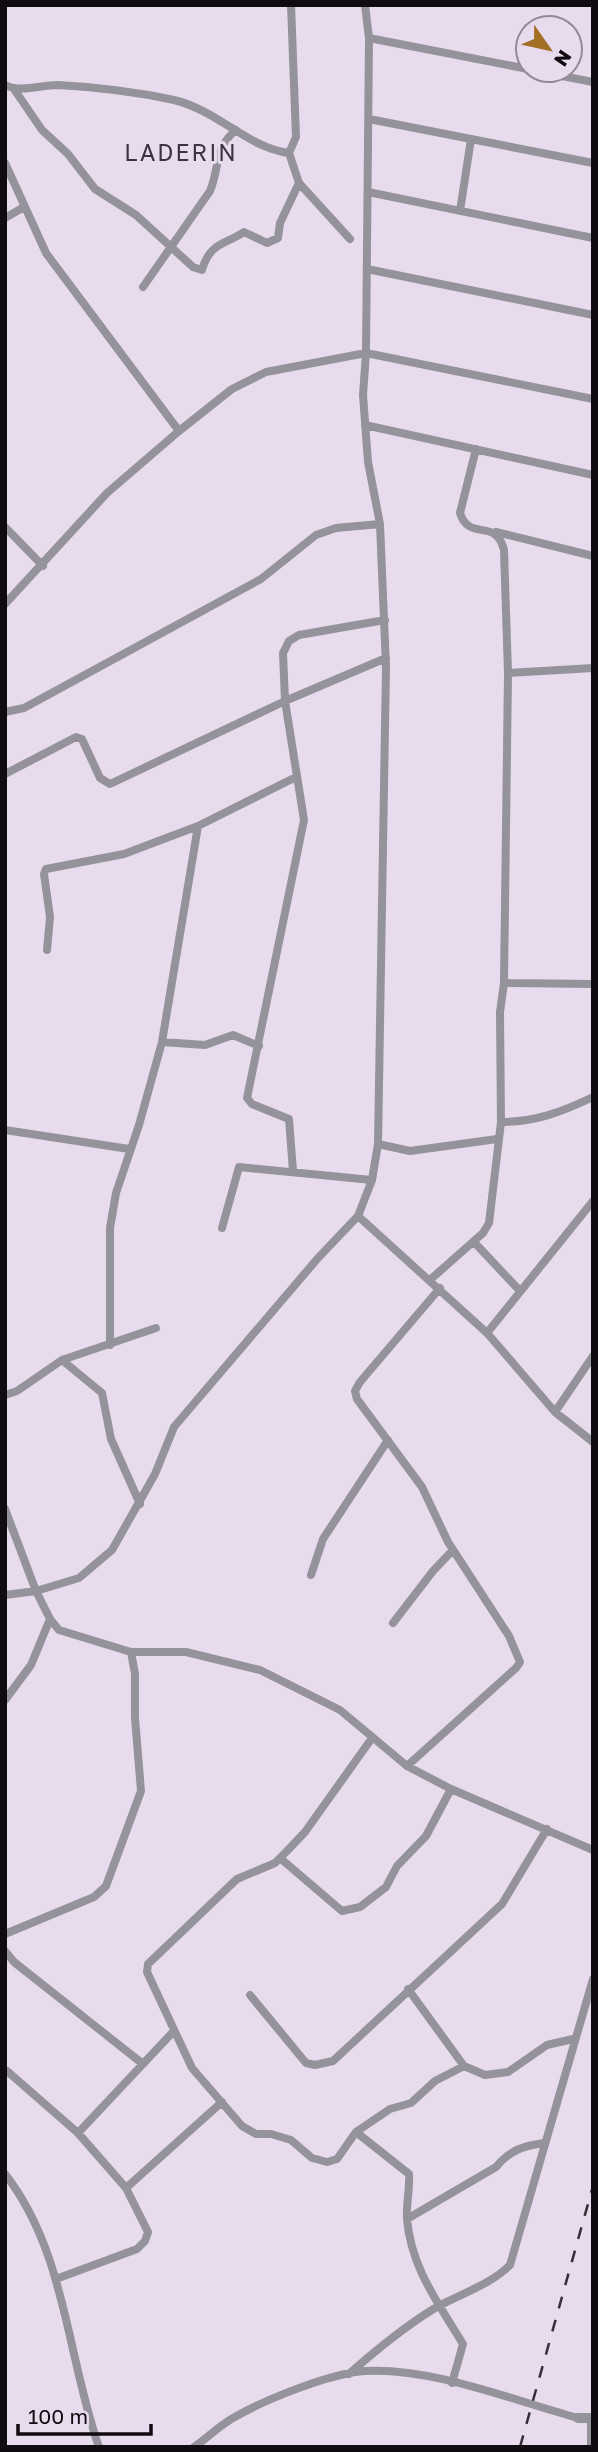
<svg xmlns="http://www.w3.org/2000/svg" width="598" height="2452" font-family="'Golos Text',sans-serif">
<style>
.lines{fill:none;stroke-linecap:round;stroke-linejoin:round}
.minor{stroke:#94929b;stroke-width:8}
.tertiary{stroke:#94929b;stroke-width:10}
.rail{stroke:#342e36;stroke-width:2.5;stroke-dasharray:12 12;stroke-linecap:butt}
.labels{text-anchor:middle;stroke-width:6;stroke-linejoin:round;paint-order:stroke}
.quarter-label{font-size:23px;letter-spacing:2px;fill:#3d3240;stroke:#e9dbee}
</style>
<rect width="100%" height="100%" fill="#e9dbee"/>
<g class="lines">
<path class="minor" d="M 291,5 L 296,137 L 289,153 L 299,183 L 350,239
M 369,38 L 528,69
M 531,70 L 593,82
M 5,85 C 22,93 40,85 58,85 C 96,87 137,92 174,100 C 219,111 246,147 289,153
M 14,89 L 42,130 L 68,154 L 95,189 L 136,215 L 193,267 L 202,270 C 210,242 225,245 244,232 L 267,243 L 278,238 L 280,223 L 299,183
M 369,119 L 593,163
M 5,163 L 46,253 L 179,431 L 107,493 L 5,604
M 368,192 L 593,238
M 460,211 L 471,139
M 5,218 L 24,207
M 367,269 L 593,315
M 143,287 L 210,191 C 220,167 214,148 236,130
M 365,425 L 593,475
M 179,431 L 232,389 L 266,372 L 366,353 L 593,399
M 5,527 L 43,566
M 496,532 L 593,556
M 508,673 L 593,668
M 5,712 L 24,708 L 261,579 L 316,535 L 336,528 L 380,524
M 5,774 L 76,737 L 82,739 L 100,778 L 110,784 L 285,701 L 386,658
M 47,950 L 50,917 L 44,874 L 46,869 L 124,854 L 198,826 L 296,777
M 504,983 L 593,984
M 162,1042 L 205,1045 L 233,1035 L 259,1046
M 501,1122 C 535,1122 562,1112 593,1097
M 5,1130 L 129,1149
M 378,1144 L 410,1151 L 497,1139
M 293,1171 L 289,1119 L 252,1104 L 247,1098 L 304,820 L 285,701 L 283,653 L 289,641 L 299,635 L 385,620
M 358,1216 L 487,1333 L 555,1412 L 593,1442
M 222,1228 L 239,1167 L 372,1180
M 474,1242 L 520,1291
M 431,1279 L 483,1233 L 489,1223 L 501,1122 L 500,1012 L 504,983 L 508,673 L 504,550 C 496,517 469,542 460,513 L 476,449
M 487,1333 L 593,1201
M 110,1345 L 110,1228 L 116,1193 L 139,1125 L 162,1042 L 198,826
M 62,1360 L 102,1393 L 111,1439 L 140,1504
M 5,1395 L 17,1391 L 62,1360 L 156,1328
M 555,1412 L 593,1356
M 5,1509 L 36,1591 L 50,1619 L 59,1630 L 131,1652 L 186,1652 L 260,1670 L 340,1710 L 407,1766 L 451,1789 L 593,1850
M 311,1575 L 323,1539 L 388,1440
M 5,1595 L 36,1591 L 79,1578 L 112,1550 L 155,1474 L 174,1427 L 318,1258 L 358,1216 L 372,1180 L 378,1144 L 386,667 L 380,524 L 368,462 L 363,395 L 366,353 L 369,38 L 365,5
M 393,1623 L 433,1571 L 453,1550
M 5,1700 L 31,1665 L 50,1619
M 372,1738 L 305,1832 L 286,1852 L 275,1863 L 237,1879 L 148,1964 L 147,1972 L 192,2068 L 242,2126 L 256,2134 L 271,2134 L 291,2140 L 312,2158 L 327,2162 L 337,2159 L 356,2132 L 390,2109 L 411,2103 L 435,2081 L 464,2066
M 407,1766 L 516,1668 L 520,1662 L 509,1636 L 448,1542 L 422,1487 L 357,1399 L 355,1391 L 360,1382 L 440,1288
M 280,1858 L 342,1911 L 360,1907 L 386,1887 L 397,1866 L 426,1836 L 451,1789
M 5,1934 L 94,1897 L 106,1886 L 141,1791 L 135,1718 L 135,1674 L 131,1652
M 5,1951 L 14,1962 L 143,2064
M 408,1989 L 464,2066 L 485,2075 L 508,2072 L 547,2045 L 573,2039
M 250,1995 L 306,2063 L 315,2065 L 333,2061 L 502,1904 L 547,1829
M 7,2071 L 78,2133 L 126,2188 L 148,2232 L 145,2241 L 137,2249 L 56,2279
M 356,2132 L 409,2174 C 410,2189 406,2204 407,2219 C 411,2268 439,2304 463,2344 L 452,2383
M 78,2133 L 173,2032
M 5,2174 C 66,2252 67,2357 99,2447
M 126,2188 L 222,2102
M 407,2219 L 496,2167 C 510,2150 523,2146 544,2143
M 349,2374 C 376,2350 404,2327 435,2308 C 460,2294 490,2285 510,2265 L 593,1979
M 591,2418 L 591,2447
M 194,2447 C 207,2438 219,2426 233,2418 C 264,2400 328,2374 364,2371 C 432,2367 512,2400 578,2418"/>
<path class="tertiary" d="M 578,2418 L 593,2418"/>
<path class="rail" d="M 520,2447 L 593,2186"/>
</g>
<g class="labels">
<g class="quarter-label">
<text x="181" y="161">LADERIN</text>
</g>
</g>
<rect width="598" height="2452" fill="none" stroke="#100b11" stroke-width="14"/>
<g transform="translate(549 49) rotate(124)"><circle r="33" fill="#e9dbee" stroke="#928896" stroke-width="2"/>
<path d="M0-5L12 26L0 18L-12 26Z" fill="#a17025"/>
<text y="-10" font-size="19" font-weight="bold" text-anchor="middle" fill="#100b11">N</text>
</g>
<path d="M18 2424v10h133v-10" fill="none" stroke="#100b11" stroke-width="3.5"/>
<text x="28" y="2424" font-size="21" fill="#100b11" stroke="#e9dbee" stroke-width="5" paint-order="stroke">100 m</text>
</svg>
